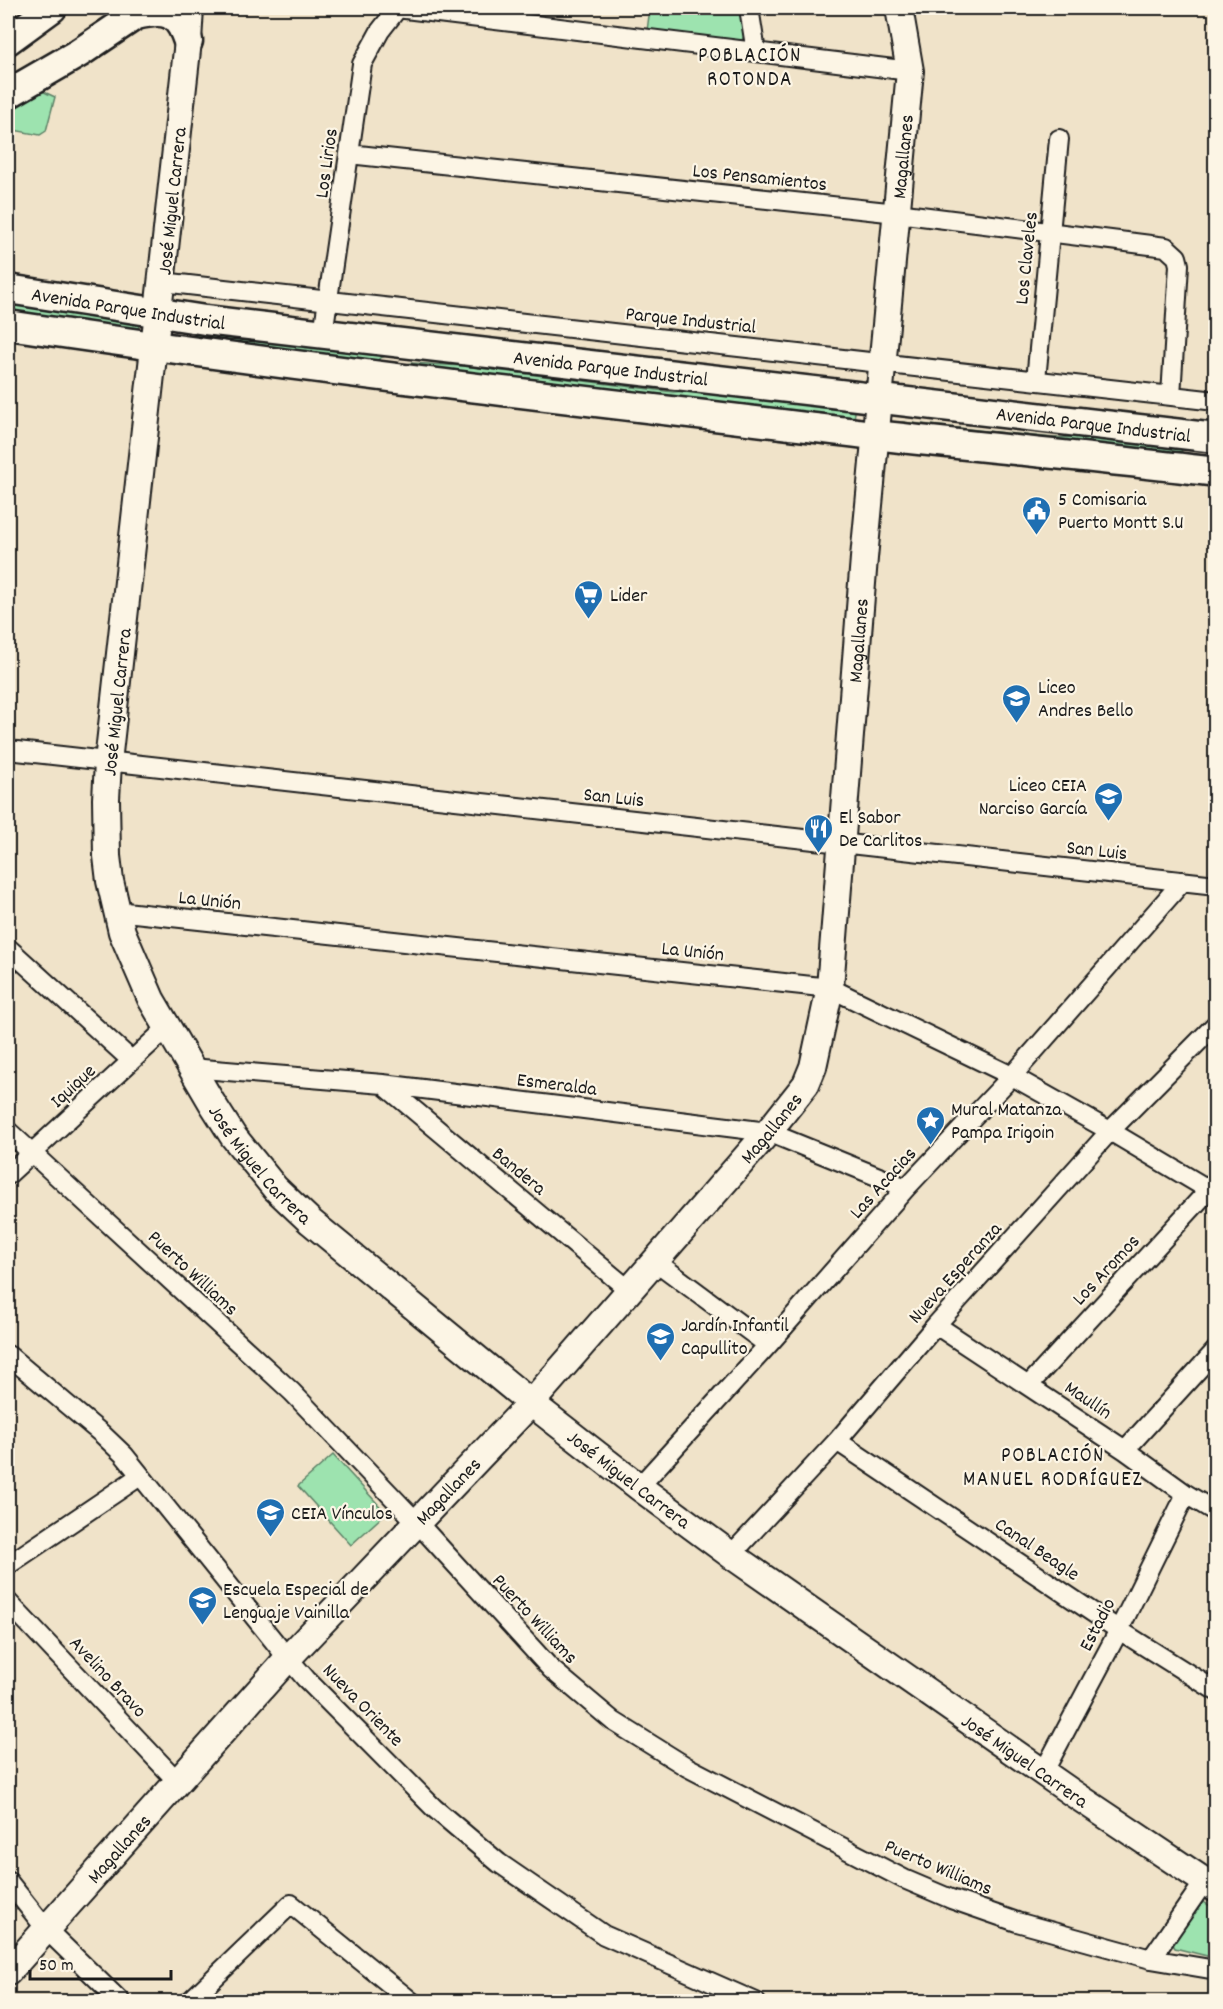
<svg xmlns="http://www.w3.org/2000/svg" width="1223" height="2009" font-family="Dekko,sans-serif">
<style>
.green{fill:#9de3af;stroke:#5c8066;stroke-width:1.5}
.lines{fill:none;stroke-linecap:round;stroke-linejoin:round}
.street-casing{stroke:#1c1c1c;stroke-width:22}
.secondary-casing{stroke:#1c1c1c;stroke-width:30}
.primary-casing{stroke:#1c1c1c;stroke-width:33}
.street{stroke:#fcf5e5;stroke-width:18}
.secondary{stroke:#fcf5e5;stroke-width:26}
.primary{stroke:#fcf5e5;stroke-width:28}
.labels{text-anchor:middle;stroke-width:4.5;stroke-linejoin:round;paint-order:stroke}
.street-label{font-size:20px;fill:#1c1c1c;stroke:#fcf5e5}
.poi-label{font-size:20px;fill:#1c1c1c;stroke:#fcf5e5;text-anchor:start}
.neighbourhood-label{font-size:21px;letter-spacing:1.5px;fill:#1c1c1c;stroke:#fcf5e5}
</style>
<rect width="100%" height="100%" fill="#f0e3c9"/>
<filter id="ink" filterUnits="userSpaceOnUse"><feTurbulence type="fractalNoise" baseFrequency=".0167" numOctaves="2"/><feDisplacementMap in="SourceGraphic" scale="12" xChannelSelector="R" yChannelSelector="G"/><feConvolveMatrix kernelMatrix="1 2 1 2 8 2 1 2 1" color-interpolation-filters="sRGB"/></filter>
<g filter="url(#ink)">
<path class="green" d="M 650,8 L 740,8 L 745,34 L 742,40 L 736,42 L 647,31 Z
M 42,91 L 55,97 L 46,131 L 40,135 L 8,129 L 8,109 Z
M 8,300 L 139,322 L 138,336 L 8,315 Z
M 199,330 L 389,355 L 380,358 L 370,367 L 193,339 L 194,335 Z
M 411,363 L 463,366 L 673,392 L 698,390 L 852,408 L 855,412 L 854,420 L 403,365 Z
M 902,422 L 1054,438 L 1105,436 L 1181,448 L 1183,458 L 899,426 Z
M 333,1455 L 386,1513 L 351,1545 L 298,1486 Z
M 1203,1902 L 1215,1908 L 1215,1958 L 1175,1948 L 1172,1943 Z"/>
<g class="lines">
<defs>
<path id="street" d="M 397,8 L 910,71
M 749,8 L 756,52
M 349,154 L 897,213 L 1166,247 L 1177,257 L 1179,265 L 1171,396
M 162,282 L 1216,401
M 323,334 L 362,64 L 380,31 L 398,8
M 1036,380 L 1059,139
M 8,750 L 1216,885
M 116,911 L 830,988 L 1012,1076 L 1110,1131 L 1216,1194
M 8,948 L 131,1060
M 191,1068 L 383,1084 L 768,1132 L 906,1188
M 383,1084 L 629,1290
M 8,1131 L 292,1392 L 426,1532 L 551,1669 L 613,1721 L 687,1767 L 904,1879 L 951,1899 L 1017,1922 L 1151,1959 L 1204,1882
M 8,1175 L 167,1028
M 655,1261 L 768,1345
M 936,1325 L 1125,1450 L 1186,1494 L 1216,1512
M 8,1355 L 102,1434 L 124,1455 L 281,1650 L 306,1679 L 434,1808 L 499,1863 L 604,1935 L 756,2002
M 1028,1386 L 1216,1182
M 837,1441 L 1119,1630 L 1216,1691
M 1125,1450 L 1216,1350
M 639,1487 L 768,1345 L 906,1188 L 1012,1076 L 1183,881
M 731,1555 L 837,1441 L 936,1325 L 1110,1131 L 1216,1024
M 8,1565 L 140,1476
M 8,1602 L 177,1781
M 1043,1773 L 1119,1630 L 1186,1494
M 8,1881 L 46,1929 L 121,2002
M 1151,1959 L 1216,1970
M 189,2002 L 291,1904 L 412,2002"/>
<g id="secondary">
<path id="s1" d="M 190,8 L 188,41 L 108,762 L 106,799 L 107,856 L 110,881 L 122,932 L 151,999 L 212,1103 L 233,1136 L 275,1188 L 311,1222 L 531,1403 L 639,1487 L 731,1555 L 1071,1792 L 1216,1889"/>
<path id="s2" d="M 8,1972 L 289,1657 L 531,1403 L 768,1132 L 806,1084 L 813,1067 L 830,988 L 864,558 L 910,71 L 899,8"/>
</g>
<g id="primary">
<path d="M 136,15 C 166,8 178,11 188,41"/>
<path d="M 8,40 L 52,8"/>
<path d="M 8,94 L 79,53 L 146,8"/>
<path id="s3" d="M 8,289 L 205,320 L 1216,438"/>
<path d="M 8,325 C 296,368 585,401 875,435 C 988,448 1102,458 1216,472"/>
</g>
</defs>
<use href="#street" class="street-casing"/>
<use href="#secondary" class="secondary-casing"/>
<use href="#primary" class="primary-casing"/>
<use href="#street" class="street"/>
<use href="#secondary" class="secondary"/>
<use href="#primary" class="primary"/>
</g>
</g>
<defs>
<symbol id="civic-pin" viewBox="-11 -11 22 30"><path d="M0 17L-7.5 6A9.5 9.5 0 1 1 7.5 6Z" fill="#1f6fb2" stroke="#fcf5e5"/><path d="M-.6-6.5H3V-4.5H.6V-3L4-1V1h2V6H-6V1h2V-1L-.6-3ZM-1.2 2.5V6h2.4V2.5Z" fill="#fff"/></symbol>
<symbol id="supermarket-pin" viewBox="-11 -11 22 30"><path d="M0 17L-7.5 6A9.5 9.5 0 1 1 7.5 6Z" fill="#1f6fb2" stroke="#fcf5e5"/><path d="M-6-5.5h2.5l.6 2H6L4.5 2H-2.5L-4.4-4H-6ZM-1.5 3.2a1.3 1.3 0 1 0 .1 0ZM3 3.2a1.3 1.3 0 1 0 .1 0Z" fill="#fff"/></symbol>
<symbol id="school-pin" viewBox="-11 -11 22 30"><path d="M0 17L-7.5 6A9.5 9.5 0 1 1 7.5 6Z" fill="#1f6fb2" stroke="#fcf5e5"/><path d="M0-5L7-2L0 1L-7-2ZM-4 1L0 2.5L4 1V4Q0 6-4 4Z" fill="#fff"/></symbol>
<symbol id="restaurant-pin" viewBox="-11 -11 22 30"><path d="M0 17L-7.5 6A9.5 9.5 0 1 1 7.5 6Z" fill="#1f6fb2" stroke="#fcf5e5"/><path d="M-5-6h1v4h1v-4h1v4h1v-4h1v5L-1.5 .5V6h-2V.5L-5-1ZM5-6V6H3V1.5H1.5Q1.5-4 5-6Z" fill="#fff"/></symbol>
<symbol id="sight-pin" viewBox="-11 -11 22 30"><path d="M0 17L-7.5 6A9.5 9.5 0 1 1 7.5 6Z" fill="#1f6fb2" stroke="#fcf5e5"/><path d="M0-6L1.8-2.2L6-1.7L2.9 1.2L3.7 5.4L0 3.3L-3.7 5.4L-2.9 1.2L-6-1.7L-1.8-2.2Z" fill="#fff"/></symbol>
</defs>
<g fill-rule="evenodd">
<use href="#civic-pin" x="1020" y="494" width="33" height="45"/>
<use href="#supermarket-pin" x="572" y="578" width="33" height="45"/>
<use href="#school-pin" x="1000" y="682" width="33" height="45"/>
<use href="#school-pin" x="1092" y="780" width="33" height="45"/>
<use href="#restaurant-pin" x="802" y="812" width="33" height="45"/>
<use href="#sight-pin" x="914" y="1104" width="33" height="45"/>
<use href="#school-pin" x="644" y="1320" width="33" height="45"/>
<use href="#school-pin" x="254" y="1496" width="33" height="45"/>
<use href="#school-pin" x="186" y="1584" width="33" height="45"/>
</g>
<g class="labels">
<g class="street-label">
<text dy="7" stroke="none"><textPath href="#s2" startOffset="2128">Magallanes</textPath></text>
<text transform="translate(325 163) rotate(-82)" y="7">Los Lirios</text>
<text transform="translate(760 176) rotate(6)" y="7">Los Pensamientos</text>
<text transform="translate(171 201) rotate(-84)" y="7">José Miguel Carrera</text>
<text transform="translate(1025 258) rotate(-84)" y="7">Los Claveles</text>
<text dy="7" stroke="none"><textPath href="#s3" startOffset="122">Avenida Parque Industrial</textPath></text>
<text transform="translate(691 319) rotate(6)" y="7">Parque Industrial</text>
<text dy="7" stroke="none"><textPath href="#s3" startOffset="608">Avenida Parque Industrial</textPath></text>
<text dy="7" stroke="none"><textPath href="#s3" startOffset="1094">Avenida Parque Industrial</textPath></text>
<text dy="7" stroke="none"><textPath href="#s2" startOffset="1642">Magallanes</textPath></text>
<text transform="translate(116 702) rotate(-84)" y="7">José Miguel Carrera</text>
<text transform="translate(614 796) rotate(6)" y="7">San Luis</text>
<text transform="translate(1097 849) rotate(6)" y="7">San Luis</text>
<text transform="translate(210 899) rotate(6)" y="7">La Unión</text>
<text transform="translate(693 950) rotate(6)" y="7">La Unión</text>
<text transform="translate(557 1083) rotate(7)" y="7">Esmeralda</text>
<text transform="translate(72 1085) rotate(-43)" y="7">Iquique</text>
<text dy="7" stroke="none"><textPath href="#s2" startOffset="1138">Magallanes</textPath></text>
<text dy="7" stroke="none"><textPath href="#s1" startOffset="1202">José Miguel Carrera</textPath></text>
<text transform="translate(520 1170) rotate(40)" y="7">Bandera</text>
<text transform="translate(882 1182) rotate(-48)" y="7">Las Acacias</text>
<text transform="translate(1105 1269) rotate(-47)" y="7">Los Aromos</text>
<text transform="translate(194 1272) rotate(43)" y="7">Puerto Williams</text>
<text transform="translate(954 1272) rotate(-48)" y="7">Nueva Esperanza</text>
<text transform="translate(1089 1399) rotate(34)" y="7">Maullín</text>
<text dy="7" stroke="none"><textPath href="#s1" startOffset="1688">José Miguel Carrera</textPath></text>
<text dy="7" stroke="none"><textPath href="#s2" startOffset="652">Magallanes</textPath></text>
<text transform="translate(1038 1548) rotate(34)" y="7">Canal Beagle</text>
<text transform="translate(536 1618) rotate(47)" y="7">Puerto Williams</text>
<text transform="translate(1096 1624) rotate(-63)" y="7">Estadio</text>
<text transform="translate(109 1676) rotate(47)" y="7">Avelino Bravo</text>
<text transform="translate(364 1704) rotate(46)" y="7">Nueva Oriente</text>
<text dy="7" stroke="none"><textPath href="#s1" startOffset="2174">José Miguel Carrera</textPath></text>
<text dy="7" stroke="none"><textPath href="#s2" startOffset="166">Magallanes</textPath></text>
<text transform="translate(939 1866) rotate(23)" y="7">Puerto Williams</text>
</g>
<g class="poi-label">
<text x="1058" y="505">5 Comisaria<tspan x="1058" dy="23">Puerto Montt S.U</tspan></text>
<text x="610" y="601">Lider</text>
<text x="1038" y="693">Liceo<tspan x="1038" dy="23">Andres Bello</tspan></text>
<text x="1087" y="791" text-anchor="end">Liceo CEIA<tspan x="1087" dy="23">Narciso García</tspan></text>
<text x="839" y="823">El Sabor<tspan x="839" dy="23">De Carlitos</tspan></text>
<text x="951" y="1115">Mural Matanza<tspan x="951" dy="23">Pampa Irigoin</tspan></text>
<text x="681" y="1331">Jardín Infantil<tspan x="681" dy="23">Capullito</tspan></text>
<text x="291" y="1519">CEIA Vínculos</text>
<text x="223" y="1595">Escuela Especial de<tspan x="223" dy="23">Lenguaje Vainilla</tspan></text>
</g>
<g class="neighbourhood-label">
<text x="750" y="61">POBLACIÓN<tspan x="750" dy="24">ROTONDA</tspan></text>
<text x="1053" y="1461">POBLACIÓN<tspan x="1053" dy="24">MANUEL RODRÍGUEZ</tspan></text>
</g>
</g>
<rect width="1223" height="2009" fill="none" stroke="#fcf5e5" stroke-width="30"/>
<rect x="15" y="15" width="1193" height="1979" fill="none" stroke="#1c1c1c" stroke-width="2" filter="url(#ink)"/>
<path d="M30 1970v9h141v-9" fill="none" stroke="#1c1c1c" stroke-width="3"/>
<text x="39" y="1970" font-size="18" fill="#1c1c1c" stroke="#fcf5e5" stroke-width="4.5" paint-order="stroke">50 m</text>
</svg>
